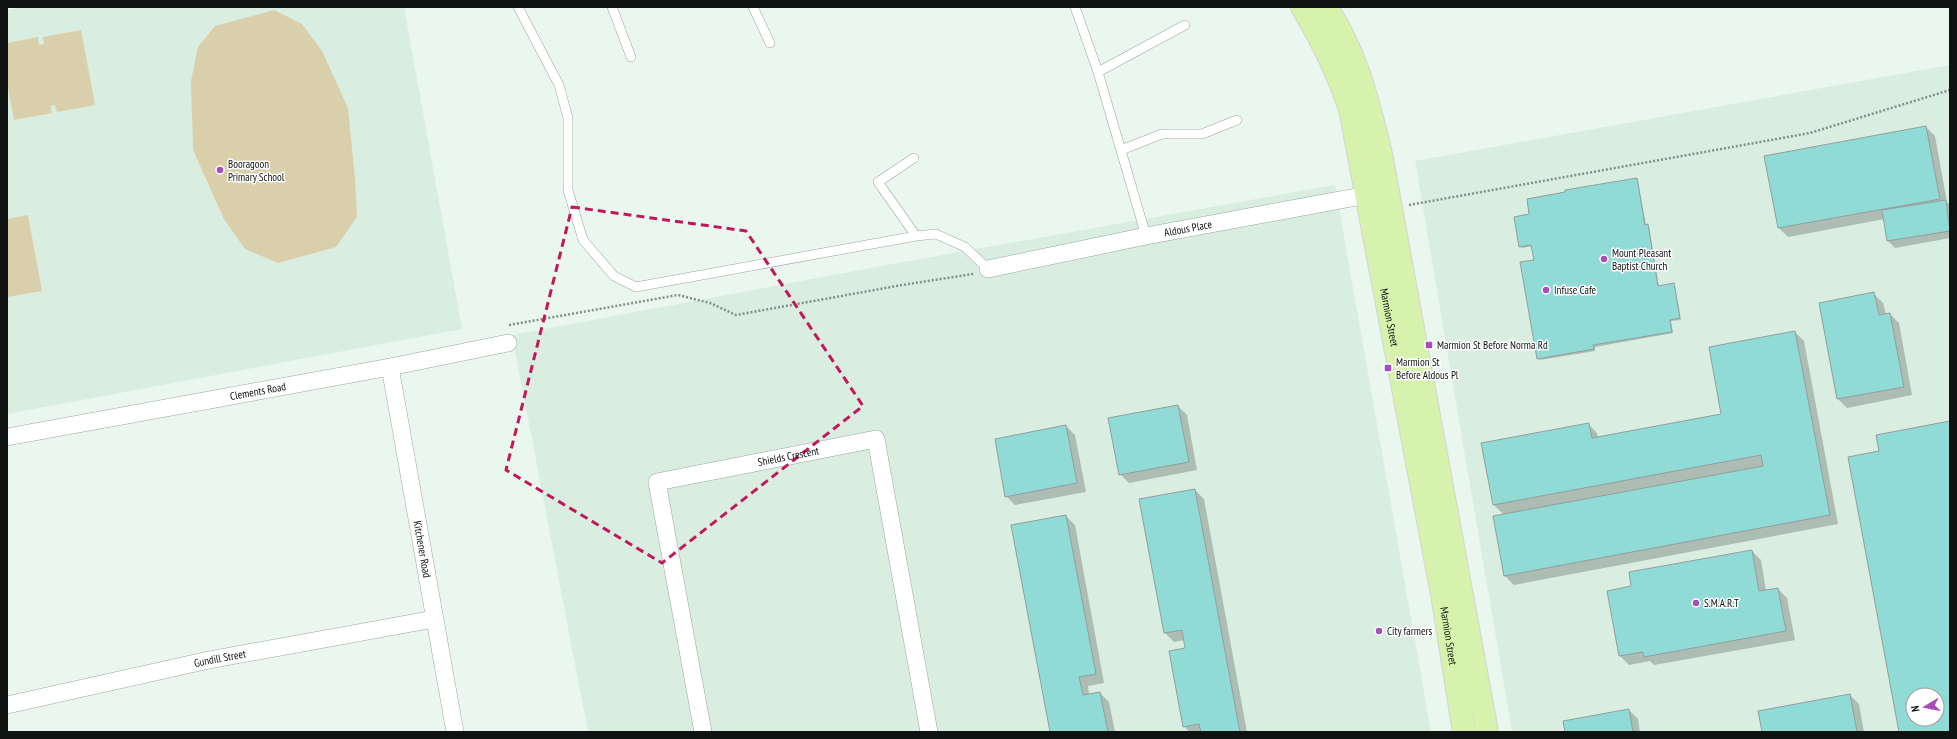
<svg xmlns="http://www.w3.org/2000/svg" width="1957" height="739" font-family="'PT Sans Narrow',sans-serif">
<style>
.built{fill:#d9ede1;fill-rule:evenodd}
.green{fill:#dacfab}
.shadow{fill:#0003}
.building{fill:#90dbd6;stroke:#909f9e;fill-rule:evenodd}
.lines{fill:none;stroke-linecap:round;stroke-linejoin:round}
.service-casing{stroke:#9ba79f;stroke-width:10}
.minor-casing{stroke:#9ba79f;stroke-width:18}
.primary-casing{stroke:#d4d4d4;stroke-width:24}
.path{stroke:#858e89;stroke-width:2.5;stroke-dasharray:2 2;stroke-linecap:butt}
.service{stroke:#fff;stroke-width:9}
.minor{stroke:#fff;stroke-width:17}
.primary{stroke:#d7f2ac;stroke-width:22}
.marked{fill:none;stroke:#c2185b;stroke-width:3;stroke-dasharray:8 5;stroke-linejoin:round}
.poi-dot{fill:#a74eba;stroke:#fff;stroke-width:1.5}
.labels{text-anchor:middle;stroke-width:3;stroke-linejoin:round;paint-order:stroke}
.poi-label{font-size:11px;fill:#0e1210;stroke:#fff;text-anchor:start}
.street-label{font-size:11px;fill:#0e1210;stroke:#fff}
</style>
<rect width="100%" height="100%" fill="#eaf7ef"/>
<path class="built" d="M 24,7 L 404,7 L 462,329 L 7,414 L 7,10 Z
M 1950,65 L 1950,732 L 1512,732 L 1415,161 ZM 1913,695 L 1937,695 L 1937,719 L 1913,719 Z
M 1335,185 L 1431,732 L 588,732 L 512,335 L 892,264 Z"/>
<path class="green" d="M 274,10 L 302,24 L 322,51 L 348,108 L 355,179 L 357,217 L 336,247 L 278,263 L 245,249 L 224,219 L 193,150 L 191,81 L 198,47 L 215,26 Z
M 81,30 L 95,105 L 57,112 L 55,105 L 50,106 L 52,113 L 14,120 L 7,82 L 7,43 L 38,37 L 39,45 L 44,44 L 43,37 Z
M 28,215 L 42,291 L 7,297 L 7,219 Z"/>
<path class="shadow" d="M 1926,127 L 1935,136 L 1947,202 L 1950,205 L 1950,238 L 1895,248 L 1888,241 L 1885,219 L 1788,237 L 1779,228 Z
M 1636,179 L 1638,181 L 1646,225 L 1649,227 L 1659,287 L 1673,284 L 1675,286 L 1681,320 L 1671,321 L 1673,333 L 1595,347 L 1595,351 L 1540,360 L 1538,358 L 1535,261 L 1533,246 L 1522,248 L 1520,246 L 1531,215 Z
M 1874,294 L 1883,303 L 1886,315 L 1890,314 L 1899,323 L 1912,395 L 1847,408 L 1838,399 L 1820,304 Z
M 1795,332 L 1804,341 L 1838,524 L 1514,585 L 1505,576 L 1494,517 L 1504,515 L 1494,505 L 1588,424 L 1597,433 L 1598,438 L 1723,415 Z
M 1178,406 L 1187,415 L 1197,470 L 1129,483 L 1120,474 Z
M 1066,426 L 1075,435 L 1086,492 L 1015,505 L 1006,496 Z
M 1195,490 L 1204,499 L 1247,732 L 1189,732 L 1184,726 L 1186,649 L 1185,640 L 1174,642 L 1165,633 L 1140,500 Z
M 1066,516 L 1075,525 L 1104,683 L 1088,686 L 1089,695 L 1100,693 L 1109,702 L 1115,732 L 1051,732 Z
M 1752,551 L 1761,560 L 1766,591 L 1778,589 L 1787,598 L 1795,640 L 1654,665 L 1650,661 L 1629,665 L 1620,656 L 1608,592 L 1633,587 Z
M 1850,695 L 1859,704 L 1864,732 L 1763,732 Z
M 1629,710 L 1638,719 L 1640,732 L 1566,732 Z"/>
<path class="building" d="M 1926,126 L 1940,199 L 1778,228 L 1764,156 Z
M 1637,178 L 1645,225 L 1648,224 L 1658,286 L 1674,283 L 1680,318 L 1670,320 L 1672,332 L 1593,345 L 1594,349 L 1537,359 L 1520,262 L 1534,260 L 1531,245 L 1519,247 L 1514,217 L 1529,214 L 1527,199 L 1565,192 L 1565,190 Z
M 1946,200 L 1950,231 L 1887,241 L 1882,210 Z
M 1874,292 L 1879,315 L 1890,313 L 1904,387 L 1837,399 L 1819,303 Z
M 1795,331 L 1830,515 L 1504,576 L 1493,516 L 1763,466 L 1761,455 L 1493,505 L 1481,443 L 1589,423 L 1592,438 L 1721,414 L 1709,347 Z
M 1178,405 L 1189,462 L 1119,475 L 1108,418 Z
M 1950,421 L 1950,732 L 1899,732 L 1848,457 L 1879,451 L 1876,435 ZM 1913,695 L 1937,695 L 1937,719 L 1913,719 Z
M 1066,425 L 1077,483 L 1005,497 L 995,439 Z
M 1195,489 L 1240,732 L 1201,732 L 1199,724 L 1183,727 L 1169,651 L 1185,648 L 1182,630 L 1164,633 L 1139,499 Z
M 1066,515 L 1096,674 L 1079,677 L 1083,695 L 1100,692 L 1108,732 L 1050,732 L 1011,525 Z
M 1752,550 L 1759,591 L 1778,588 L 1786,631 L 1644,657 L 1643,652 L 1619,656 L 1607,591 L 1631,586 L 1629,572 Z
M 1850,694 L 1857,732 L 1762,732 L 1758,711 Z
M 1629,709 L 1633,732 L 1565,732 L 1563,721 Z"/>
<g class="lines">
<defs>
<path id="service" d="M 518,7 L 559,85 L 568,118 L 568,190 L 583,240 L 614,276 L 636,287 L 916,236 L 936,234 L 965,247 L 988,269
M 612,7 L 631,57
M 753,7 L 770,43
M 1075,7 L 1098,72 L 1146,236
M 1098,72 L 1185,25
M 1121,150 L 1162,134 L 1202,134 L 1237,120
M 914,158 L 878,182 L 916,236"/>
<g id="minor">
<path id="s1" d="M 988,269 L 1146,236 L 1378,193"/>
<path id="s2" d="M 390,367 L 455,732"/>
<path id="s3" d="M 7,437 L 390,367 L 508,343"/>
<path id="s4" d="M 7,705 L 209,660 L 434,619"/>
<path id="s5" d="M 703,732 L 657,482 L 876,439 L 929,732"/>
</g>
<g id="primary">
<path id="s6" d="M 1302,7 C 1322,40 1338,73 1350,109 L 1442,594 L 1464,732"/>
<path d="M 1326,7 C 1356,50 1369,104 1381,154 L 1487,732"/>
</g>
</defs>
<use href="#service" class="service-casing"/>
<use href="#minor" class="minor-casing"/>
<use href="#primary" class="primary-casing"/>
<path class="path" d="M 1409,205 L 1810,133 L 1950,90
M 509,325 L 678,295 L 710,303 L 736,315 L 902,285 L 973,274"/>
<use href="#service" class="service"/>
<use href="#minor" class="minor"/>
<use href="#primary" class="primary"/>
</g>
<path class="marked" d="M 572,207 L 746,231 L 863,406 L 662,563 L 506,470 Z"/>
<g class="poi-dot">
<circle cx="220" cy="170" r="4"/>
<circle cx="1604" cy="259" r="4"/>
<circle cx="1546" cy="290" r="4"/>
<rect x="1425" y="341" width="8" height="8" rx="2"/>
<rect x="1384" y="364" width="8" height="8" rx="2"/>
<circle cx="1696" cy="603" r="4"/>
<circle cx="1379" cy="631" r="4"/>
</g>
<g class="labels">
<g class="poi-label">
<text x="228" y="168">Booragoon<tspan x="228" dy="13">Primary School</tspan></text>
<text x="1612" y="257">Mount Pleasant<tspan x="1612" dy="13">Baptist Church</tspan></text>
<text x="1554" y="294">Infuse Cafe</text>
<text x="1437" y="349">Marmion St Before Norma Rd</text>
<text x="1396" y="366">Marmion St<tspan x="1396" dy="13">Before Aldous Pl</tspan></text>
<text x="1704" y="607">S.M.A.R.T</text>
<text x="1387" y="635">City farmers</text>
</g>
<g class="street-label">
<text dy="4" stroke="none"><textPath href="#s1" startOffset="204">Aldous Place</textPath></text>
<text dy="4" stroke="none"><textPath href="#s6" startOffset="325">Marmion Street</textPath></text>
<text dy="4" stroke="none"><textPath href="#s3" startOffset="255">Clements Road</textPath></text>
<text dy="4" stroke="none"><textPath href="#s5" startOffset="388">Shields Crescent</textPath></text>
<text dy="4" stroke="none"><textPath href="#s2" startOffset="185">Kitchener Road</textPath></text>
<text dy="4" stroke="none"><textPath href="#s6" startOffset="649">Marmion Street</textPath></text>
<text dy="4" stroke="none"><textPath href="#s4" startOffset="218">Gundill Street</textPath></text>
</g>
</g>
<rect width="1957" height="739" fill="none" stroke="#0e1210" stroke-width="16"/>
<g transform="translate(1925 707) rotate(260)"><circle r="19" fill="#ffffff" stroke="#9fa09f"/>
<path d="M0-3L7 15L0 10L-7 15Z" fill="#a74eba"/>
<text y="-6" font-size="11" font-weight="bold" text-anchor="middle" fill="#0e1210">N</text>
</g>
</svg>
